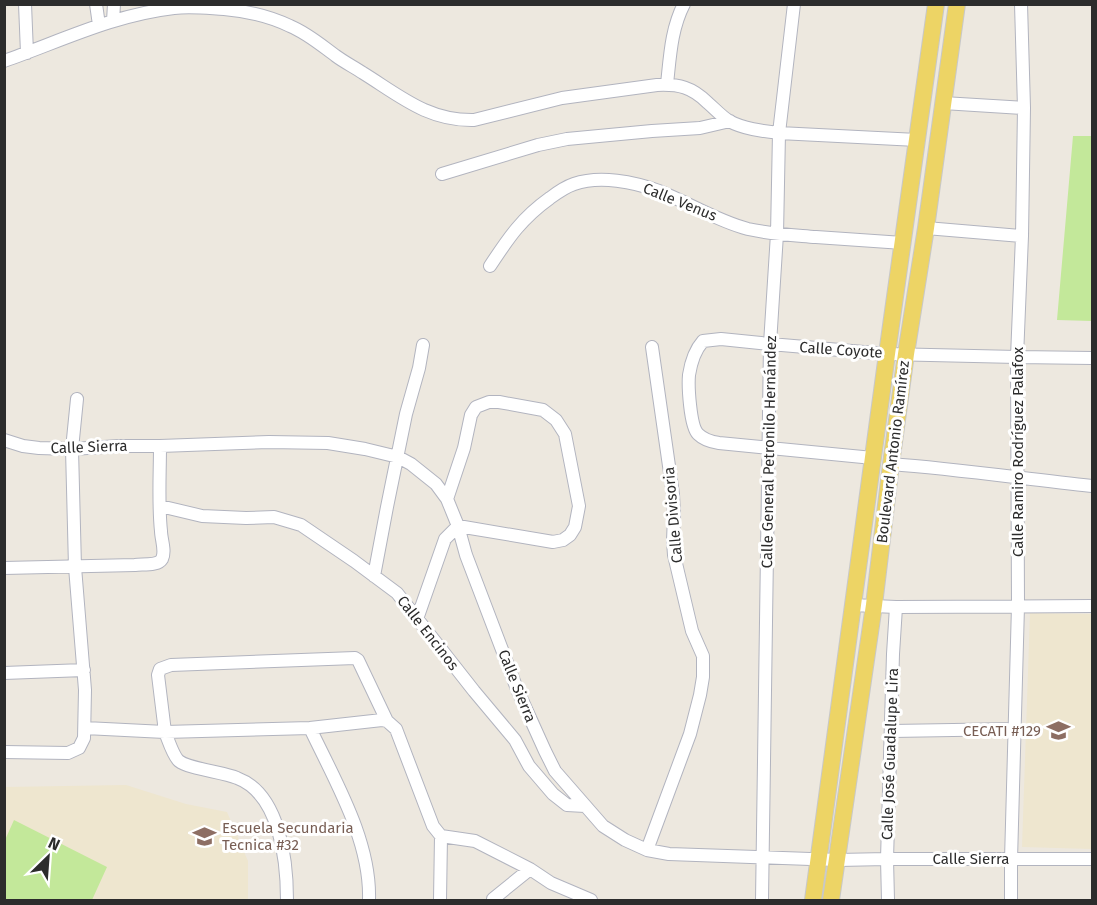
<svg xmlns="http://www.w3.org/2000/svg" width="1097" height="905" font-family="'Fira Sans',sans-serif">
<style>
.education{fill:#eee6cf}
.pitch{fill:#c3e89a}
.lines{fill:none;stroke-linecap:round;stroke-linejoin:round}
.minor-casing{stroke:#b2b4bf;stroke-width:14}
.major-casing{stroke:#c8c8c8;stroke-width:18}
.minor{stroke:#fff;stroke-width:12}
.major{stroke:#edd465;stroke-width:16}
.labels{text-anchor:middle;stroke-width:6;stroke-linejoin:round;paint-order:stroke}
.street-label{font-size:15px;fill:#2c2c2c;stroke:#fff}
.education-label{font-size:15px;fill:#785e54;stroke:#fff;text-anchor:end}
</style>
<rect width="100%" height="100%" fill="#ede8df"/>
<path class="education" d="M 1030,613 L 1092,614 L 1092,849 L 1022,847 Z
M 126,785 L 186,804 L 227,812 L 248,861 L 248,900 L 5,900 L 4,787 Z"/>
<path class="pitch" d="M 1073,136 L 1092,136 L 1092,321 L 1057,320 Z
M 14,820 L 107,867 L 92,900 L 5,900 L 5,840 Z"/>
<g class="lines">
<defs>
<path id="minor" d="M 25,4 L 27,53
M 96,4 L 99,25
M 113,21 L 114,4
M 4,61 C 61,41 113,15 174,8 C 191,6 207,8 224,9 C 247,11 269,16 290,26 C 307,33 321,45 336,56 C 344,62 354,67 363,73 C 400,96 428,121 474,120 L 562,98 L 657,85 C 679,84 692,87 708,103 C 715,109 721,116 729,121 C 744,129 762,131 779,133 L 917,140
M 667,84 C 670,57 671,29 684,4
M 943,103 L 1024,108
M 442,174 L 538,145 L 567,139 L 652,131 L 700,128 L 730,121
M 926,228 L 1022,236
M 490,266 C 509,237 522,218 550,198 C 558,192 565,187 574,184 C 600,175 634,182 659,191 C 689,203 717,221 748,229 C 770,234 793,235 816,237 C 845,239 874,241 903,243
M 4,440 L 23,446 L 39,448 L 72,449 L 119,446 L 160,446 L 269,442 L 328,443 L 365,449 L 398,457 L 411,464 L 436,484 L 447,499 L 458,526 L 466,555 L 517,689 L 545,751 L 555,771 L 603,826 L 625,840 L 647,850 L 669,854 L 838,860 L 887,859 L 1092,859
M 873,458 L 719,443 C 712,442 704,440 698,434 C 690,426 688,386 689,375 C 691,362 695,350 703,341 L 721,339 L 770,344 L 887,354 L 1017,357 L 1092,358
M 891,464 C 958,469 1025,479 1092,486
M 160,506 L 202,516 L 246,518 L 274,517 L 301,525 L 354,561 L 397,593 L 474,691 L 515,740 L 529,766 L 553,794 L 567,805 L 585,806
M 4,568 L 135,565 C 143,564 158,566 162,559 C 166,551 161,539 161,531 C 158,503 160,474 160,446
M 374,576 L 387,507 L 406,414 L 419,368 L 423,345
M 852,605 L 896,607 L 1092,606
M 417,619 L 445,539 L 458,526 L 553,542 L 563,540 L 570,535 L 575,527 L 579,506 L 565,434 L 556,420 L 543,410 L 499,402 L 489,402 L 476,407 L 471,415 L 464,448 L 447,499
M 4,673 L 84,670
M 387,721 L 382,720 L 310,728 L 165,732 L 158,675 L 160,669 L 171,665 L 355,658 L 358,660 L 387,721 L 396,729 L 433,826 L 441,836 L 475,841 L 530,869 L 551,883 L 591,900
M 85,728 L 165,732 C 168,739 173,756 179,761 C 189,769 224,772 237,778 C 280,794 287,861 287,900
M 310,728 C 335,781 371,841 369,900
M 892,731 L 1014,729
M 4,752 L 68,753 L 79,748 L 84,738 L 85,690 L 75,567 L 72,449 L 77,399
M 647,850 L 690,734 L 700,695 L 703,677 L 703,656 L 692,631 L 674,555 L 673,541 L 674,515 L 673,494 L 652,347
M 493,899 L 530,869
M 440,900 L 441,836
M 762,900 L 770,344 L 777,234 L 779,133 L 794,4
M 888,900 L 887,859 L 893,654 L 896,607
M 1011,900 L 1011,860 L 1018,606 L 1017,357 L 1022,236 L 1024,108 L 1021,4"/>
<path id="major" d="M 813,900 L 887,354 L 936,4
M 831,900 L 874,605 L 891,464 L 906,354 L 926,228 L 957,4"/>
</defs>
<use href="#minor" class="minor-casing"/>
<use href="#major" class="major-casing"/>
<use href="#minor" class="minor"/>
<use href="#major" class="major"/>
</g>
<defs>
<symbol id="school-bare" viewBox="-9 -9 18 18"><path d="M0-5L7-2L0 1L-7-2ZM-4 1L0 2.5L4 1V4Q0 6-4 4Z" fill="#8d6e63" stroke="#fff" stroke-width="2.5" paint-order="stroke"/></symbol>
</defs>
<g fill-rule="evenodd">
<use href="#school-bare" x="1042" y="714" width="33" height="33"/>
<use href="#school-bare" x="188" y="820" width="33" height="33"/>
</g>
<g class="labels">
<g class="street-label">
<text transform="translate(680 202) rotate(22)" y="5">Calle Venus</text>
<text transform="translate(841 350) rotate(4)" y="5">Calle Coyote</text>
<text transform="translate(89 447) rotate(-2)" y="5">Calle Sierra</text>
<text transform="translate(769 452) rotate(-89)" y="5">Calle General Petronilo Hernández</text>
<text transform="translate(893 452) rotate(-83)" y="5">Boulevard Antonio Ramírez</text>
<text transform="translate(1018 452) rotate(-90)" y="5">Calle Ramiro Rodríguez Palafox</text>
<text transform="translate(673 515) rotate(-95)" y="5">Calle Divisoria</text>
<text transform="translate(428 633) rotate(52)" y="5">Calle Encinos</text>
<text transform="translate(517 686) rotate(68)" y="5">Calle Sierra</text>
<text transform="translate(890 754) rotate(-88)" y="5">Calle José Guadalupe Lira</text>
<text x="971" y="864">Calle Sierra</text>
</g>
<g class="education-label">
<text x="1041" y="736">CECATI #129</text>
<text x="222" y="833" text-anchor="start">Escuela Secundaria<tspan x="222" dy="17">Tecnica #32</tspan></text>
</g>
</g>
<rect width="1097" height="905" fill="none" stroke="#2c2c2c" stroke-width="12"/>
<g transform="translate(48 857) rotate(25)" stroke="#ffffff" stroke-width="4.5" paint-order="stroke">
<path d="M0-4.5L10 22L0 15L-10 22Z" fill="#2c2c2c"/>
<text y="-9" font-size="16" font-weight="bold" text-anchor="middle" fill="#2c2c2c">N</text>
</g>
</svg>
